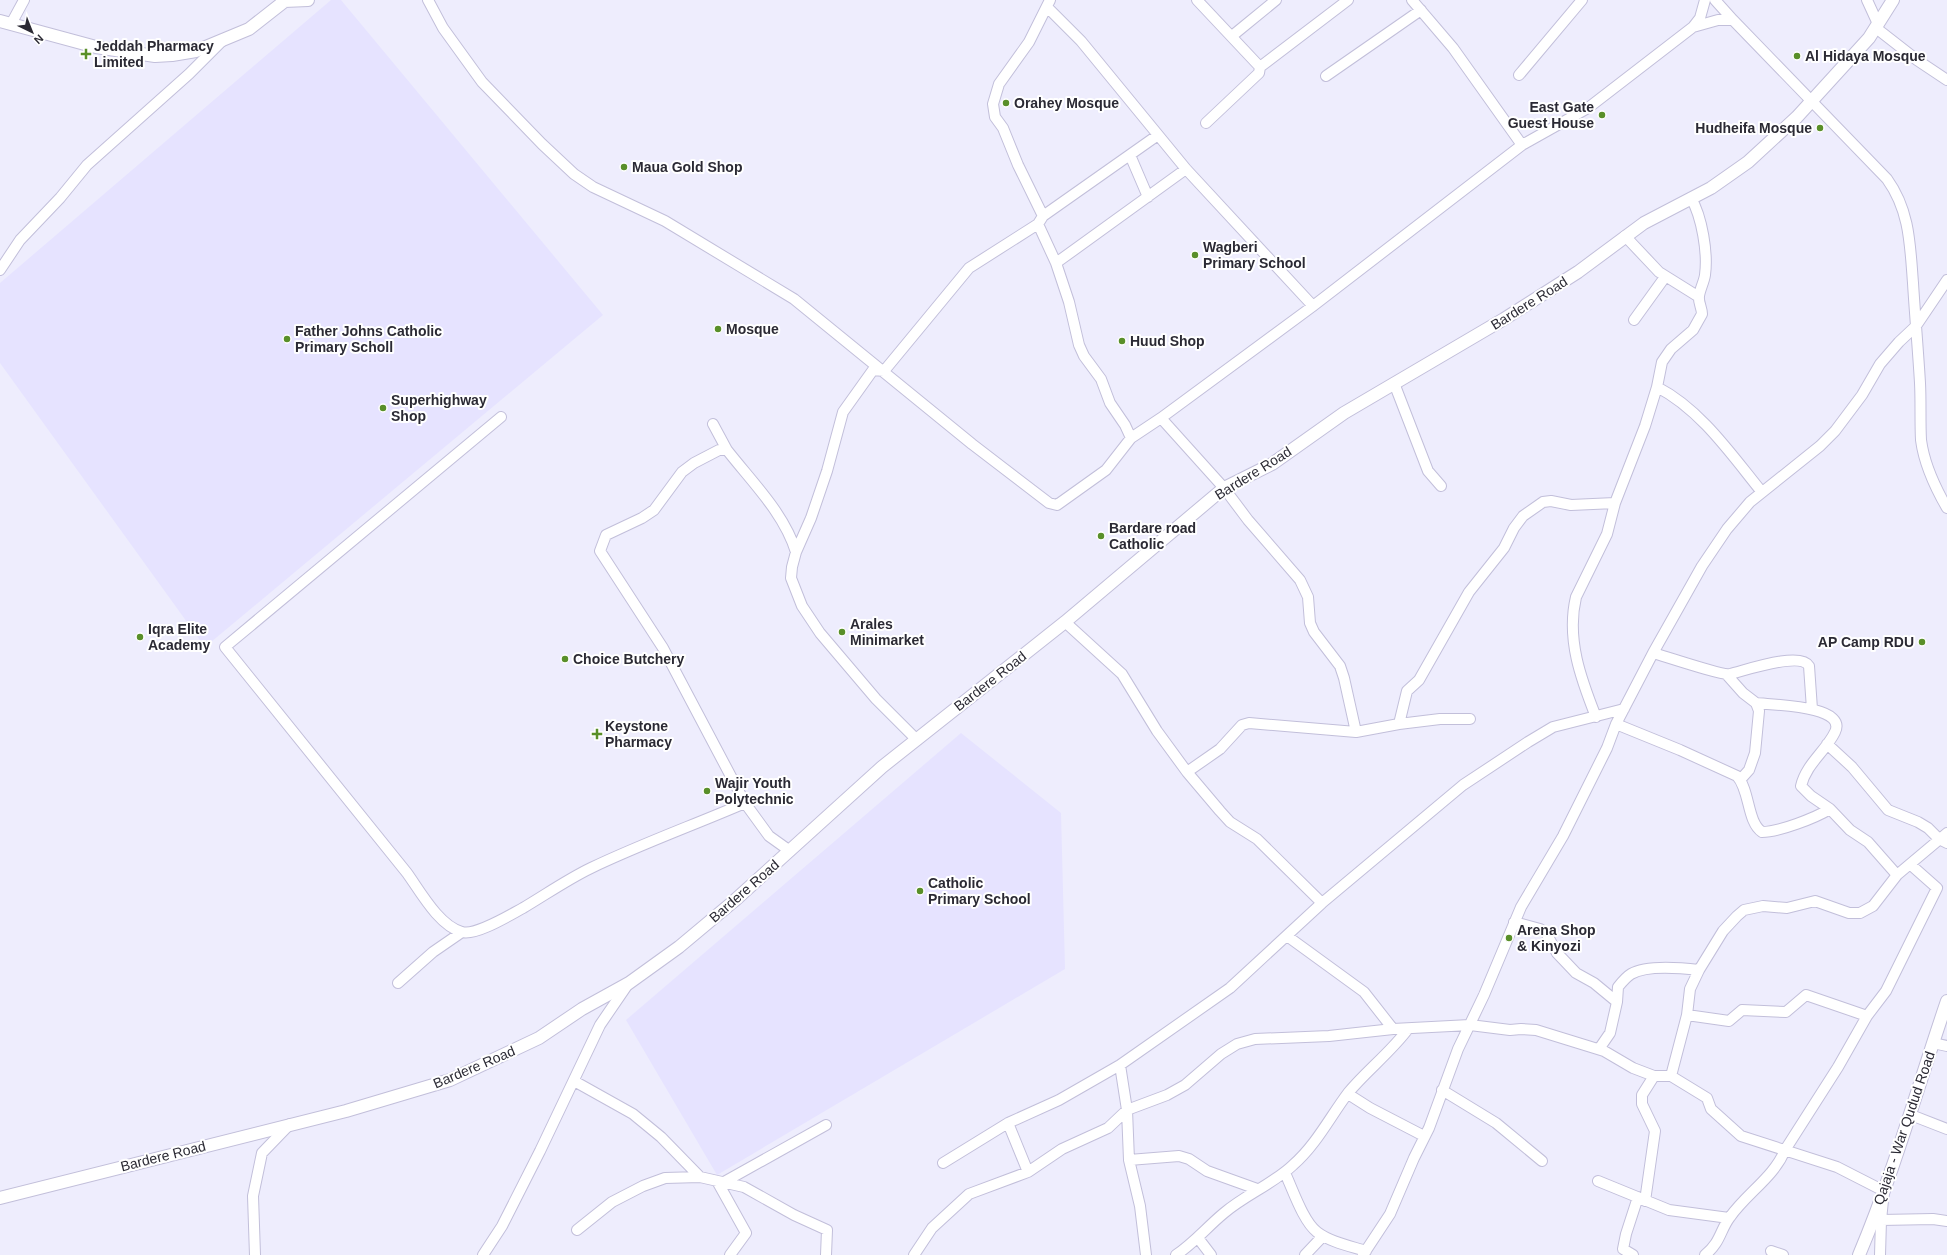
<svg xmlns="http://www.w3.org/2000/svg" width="1947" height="1255" font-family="Helvetica,sans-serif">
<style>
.built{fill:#e6e3ff}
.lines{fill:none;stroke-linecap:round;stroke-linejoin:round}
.minor-casing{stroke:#c2bfda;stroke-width:12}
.tertiary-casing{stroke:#c2bfda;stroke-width:14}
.minor{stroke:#fff;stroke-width:10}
.tertiary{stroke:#fff;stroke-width:12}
.poi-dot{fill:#598f29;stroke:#fff;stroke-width:1.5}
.labels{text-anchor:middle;stroke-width:4;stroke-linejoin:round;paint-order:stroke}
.poi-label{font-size:14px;font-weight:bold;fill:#2b2a34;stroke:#fff;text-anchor:start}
.street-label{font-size:14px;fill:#2b2a34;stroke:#fff}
</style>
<rect width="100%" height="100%" fill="#eeedfd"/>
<path class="built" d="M 331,0 L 341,0 L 603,315 L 205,647 L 0,363 L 0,283 Z
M 961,733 L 1061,813 L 1065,969 L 717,1175 L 626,1020 Z"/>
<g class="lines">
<defs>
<path id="minor" d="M 428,0 L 443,28 L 482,82 L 542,144 L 574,174 L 593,187 L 665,221 L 794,299 L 972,444 L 1049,503 L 1057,505 L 1106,470 L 1131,438 L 1161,418 L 1313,306 L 1522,145 L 1588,108 L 1693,27 L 1718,20 L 1733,20
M 1197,0 L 1260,67
M 1412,0 L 1453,48 L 1522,145
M 1715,0 L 1733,20 L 1887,179 C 1910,211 1910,245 1913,283 C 1915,316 1918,349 1920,383 C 1921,402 1920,421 1921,440 C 1924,463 1936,489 1947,508
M 1867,0 L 1878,24
M 1047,7 L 1081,41 L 1186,169 L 1313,306
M 11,24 L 24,0
M 1693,27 L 1700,18 L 1705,0
M 1876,28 L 1917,60 L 1947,80
M 1232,36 L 1276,0
M 1519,75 L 1582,0
M 1326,76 L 1421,10
M 1206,123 L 1259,73 L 1260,67 L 1348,0
M 1130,155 L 1148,197
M 1043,216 L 1018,165 L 1003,128 L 995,117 L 993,104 L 999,84 L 1029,42 L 1050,0
M 1038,224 L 1056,263 L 1069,302 L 1079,345 L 1084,356 L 1101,379 L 1110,403 L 1125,425 L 1131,438
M 1625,236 L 1659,272 L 1699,297
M 1056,263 L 1186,169
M 0,270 L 20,240 L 60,198 L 87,165 L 189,74 L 222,41
M 1634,320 L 1665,277
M 884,371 L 873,370 L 843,412 L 827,471 L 811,518 L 796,552 L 792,567 L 791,578 L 802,606 L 820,633 L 876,699 L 917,740
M 884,371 L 969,268 L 1038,224 L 1043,216 L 1158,135
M 1394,383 L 1428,471 L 1441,486
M 1657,387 C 1700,409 1731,454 1761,491
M 501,417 L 225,647 L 407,873 C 420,891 439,926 462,932 C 476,936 510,915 523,908 C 545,895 568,879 591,868 C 641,844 694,825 745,803
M 1161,418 L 1224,488 L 1248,520 L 1300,580 L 1308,597 L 1310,623 L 1314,632 L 1340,666 L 1344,678 L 1356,732
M 713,424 L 727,450
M 1065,622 L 1122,674 L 1157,731 L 1187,772 L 1220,811 L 1230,822 L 1257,839 L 1322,903
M 1653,653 C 1664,656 1723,676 1730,674 C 1744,671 1800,651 1809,666 L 1812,709
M 1727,675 L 1743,693 L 1756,703 L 1759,711 L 1755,753 L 1749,770 L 1740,780
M 1756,703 C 1770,705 1848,705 1835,732 C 1826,751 1806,764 1801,786 L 1811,796 L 1830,809
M 1596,717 C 1581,679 1566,639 1576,597 L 1607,534 L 1615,503 L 1645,426 L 1657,387 L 1662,362 L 1671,349 L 1693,330 L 1702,314 C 1702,308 1698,302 1699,296 C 1700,289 1704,282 1705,275 C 1708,253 1702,217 1691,198
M 1399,724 L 1407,691 L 1419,680 L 1469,592 L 1504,548 L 1514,528 L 1523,516 L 1543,502 L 1551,501 L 1571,505 L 1615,503
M 1616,724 L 1680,750 L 1737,776 C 1750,790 1747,822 1762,832 C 1779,832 1815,818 1830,809 L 1850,830 L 1868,842 L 1897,875
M 1827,744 L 1852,767 L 1888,810 L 1918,822 L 1928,828 L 1939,839 L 1947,843
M 1187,772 L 1220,749 L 1242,725 L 1249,723 L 1356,732 L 1399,724 L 1440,719 L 1470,719
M 790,851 L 769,836 L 745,803 L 663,648 L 600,551 L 606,535 L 642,518 L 654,510 L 682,472 L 694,463 L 719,450 L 727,450 C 752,482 784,513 796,552
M 1514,922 L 1540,929 L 1546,933 L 1557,953 L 1576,973 L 1594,983 L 1617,1002
M 1287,936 L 1364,992 L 1393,1029
M 398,983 L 433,952 L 462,932
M 1687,1015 L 1729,1021 L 1742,1010 L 1786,1012 L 1806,995 L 1867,1016
M 1933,1043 L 1947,1046
M 1599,1049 L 1610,1033 L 1617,1002 L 1618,987 C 1622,982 1626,977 1631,974 C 1646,965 1682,968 1699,970 L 1723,931 L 1737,916 L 1744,910 L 1763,906 L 1787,908 L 1815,901 L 1849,913 L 1860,913 L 1873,906 L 1897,875 L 1947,833
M 1120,1065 L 1127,1110 L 1129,1160 L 1140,1206 L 1146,1255
M 1671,1076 L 1687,1015 L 1690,989 L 1699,970
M 574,1081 L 633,1114 L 661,1137 L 700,1177
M 1442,1090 L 1496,1123 L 1542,1161
M 1348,1094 L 1370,1108 L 1424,1136
M 1911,1115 L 1947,1129
M 1008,1123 L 1028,1172
M 1129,1160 L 1179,1156 L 1189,1159 L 1207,1171 L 1257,1189
M 943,1163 L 1008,1123 L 1059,1100 L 1120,1065 L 1230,988 L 1322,903 L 1463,785 L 1528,742 L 1553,727 L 1624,709
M 1285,1173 C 1293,1190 1303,1221 1317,1232 C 1330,1242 1350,1246 1366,1251
M 717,1181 L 746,1233 L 730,1255
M 1598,1181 L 1669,1210 L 1729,1218
M 724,1182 L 826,1125
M 1645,1201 L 1655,1131 L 1642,1104 L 1642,1095 L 1654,1076
M 1881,1220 L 1933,1219 L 1947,1221
M 577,1230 L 612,1202 L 643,1186 L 665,1178 L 700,1177 L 744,1187 L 794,1215 L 827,1230 L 826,1255
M 1198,1238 L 1211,1255
M 1771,1251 L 1783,1255
M 255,1255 L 253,1196 L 262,1153 L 290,1124
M 483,1255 L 502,1226 L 540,1151 L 600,1025 L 628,984
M 914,1255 L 932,1228 L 969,1194 L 1028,1172 L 1062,1149 L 1108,1128 L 1127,1110 L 1167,1095 L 1185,1085 L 1221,1054 L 1237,1044 L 1255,1039 L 1329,1036 L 1393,1029 L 1470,1025 L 1510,1030 L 1521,1029 L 1536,1030 L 1604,1051 L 1633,1068 L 1654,1076 L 1671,1076 L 1707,1098 L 1711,1109 L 1741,1136 L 1837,1167 L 1884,1191 L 1881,1220 L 1880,1255
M 1176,1255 C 1194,1243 1207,1227 1224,1213 C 1245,1195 1273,1184 1293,1165 C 1316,1145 1330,1117 1348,1093 C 1366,1071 1390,1053 1408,1029
M 1305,1255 L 1323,1236
M 1363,1255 L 1390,1214 L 1414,1158 L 1429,1128 L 1458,1049 L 1484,995 L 1521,907 L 1563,836 L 1607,748 L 1616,724 L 1653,653 L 1702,566 L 1727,529 L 1750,502 L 1820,446 L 1835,431 L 1862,395 L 1880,364 L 1899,342 L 1916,326 L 1947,280
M 1633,1255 L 1623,1249 L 1626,1234 L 1638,1197
M 1705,1255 C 1721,1242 1720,1230 1730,1217 C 1747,1193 1774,1177 1785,1150 L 1838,1067 L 1867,1016 L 1886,991 L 1937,888 L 1911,865"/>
<path id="tertiary" d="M 284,1 L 308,0
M 0,21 L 96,47 L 155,56 L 172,55 L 196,51 L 249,29 L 286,0
M 0,1198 L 346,1111 L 450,1080 L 539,1038 L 582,1009 L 629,983 L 679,947 L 734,901 L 882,767 L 1065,622 L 1224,488 L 1272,464 L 1344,413 L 1504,319 L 1578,272 L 1644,223 L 1711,188 L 1748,162 L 1797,117 L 1869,38 L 1893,0
M 1859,1255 C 1894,1172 1918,1086 1947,1001"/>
</defs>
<use href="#minor" class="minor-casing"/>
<use href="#tertiary" class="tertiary-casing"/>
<use href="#minor" class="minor"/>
<use href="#tertiary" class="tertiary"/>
</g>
<g class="poi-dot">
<path d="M84 48h4v4h4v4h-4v4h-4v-4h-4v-4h4z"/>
<circle cx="1797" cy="56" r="4"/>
<circle cx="1006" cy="103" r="4"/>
<circle cx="1602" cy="115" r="4"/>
<circle cx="1820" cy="128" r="4"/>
<circle cx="624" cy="167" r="4"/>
<circle cx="1195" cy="255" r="4"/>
<circle cx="718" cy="329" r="4"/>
<circle cx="287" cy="339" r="4"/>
<circle cx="1122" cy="341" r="4"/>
<circle cx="383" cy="408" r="4"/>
<circle cx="1101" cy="536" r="4"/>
<circle cx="842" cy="632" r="4"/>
<circle cx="140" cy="637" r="4"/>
<circle cx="1922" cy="642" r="4"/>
<circle cx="565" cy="659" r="4"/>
<path d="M595 728h4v4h4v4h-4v4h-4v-4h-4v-4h4z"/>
<circle cx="707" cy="791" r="4"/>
<circle cx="920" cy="891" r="4"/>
<circle cx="1509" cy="938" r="4"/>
</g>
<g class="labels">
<g class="poi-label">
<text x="94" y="51">Jeddah Pharmacy<tspan x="94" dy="16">Limited</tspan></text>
<text x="1805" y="61">Al Hidaya Mosque</text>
<text x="1014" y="108">Orahey Mosque</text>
<text x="1594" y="112" text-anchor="end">East Gate<tspan x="1594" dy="16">Guest House</tspan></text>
<text x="1812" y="133" text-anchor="end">Hudheifa Mosque</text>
<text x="632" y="172">Maua Gold Shop</text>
<text x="1203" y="252">Wagberi<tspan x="1203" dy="16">Primary School</tspan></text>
<text x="726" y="334">Mosque</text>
<text x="295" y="336">Father Johns Catholic<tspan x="295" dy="16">Primary Scholl</tspan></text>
<text x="1130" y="346">Huud Shop</text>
<text x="391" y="405">Superhighway<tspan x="391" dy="16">Shop</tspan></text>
<text x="1109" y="533">Bardare road<tspan x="1109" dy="16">Catholic</tspan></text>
<text x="850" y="629">Arales<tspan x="850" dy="16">Minimarket</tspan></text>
<text x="148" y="634">Iqra Elite<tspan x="148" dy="16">Academy</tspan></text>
<text x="1914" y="647" text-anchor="end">AP Camp RDU</text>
<text x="573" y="664">Choice Butchery</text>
<text x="605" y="731">Keystone<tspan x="605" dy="16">Pharmacy</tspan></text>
<text x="715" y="788">Wajir Youth<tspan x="715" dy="16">Polytechnic</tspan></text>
<text x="928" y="888">Catholic<tspan x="928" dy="16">Primary School</tspan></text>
<text x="1517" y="935">Arena Shop<tspan x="1517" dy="16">&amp; Kinyozi</tspan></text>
</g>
<g class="street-label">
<text transform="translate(1529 303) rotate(-32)" y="5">Bardere Road</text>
<text transform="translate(1253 473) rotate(-32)" y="5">Bardere Road</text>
<text transform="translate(990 681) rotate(-38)" y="5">Bardere Road</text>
<text transform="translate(744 891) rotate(-41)" y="5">Bardere Road</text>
<text transform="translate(474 1067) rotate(-23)" y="5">Bardere Road</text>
<text transform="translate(1904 1128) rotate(-71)" y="5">Qajaja - War Qudud Road</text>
<text transform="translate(163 1156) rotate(-14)" y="5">Bardere Road</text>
</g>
</g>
<g transform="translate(32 32) rotate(137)" stroke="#ffffff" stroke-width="3" paint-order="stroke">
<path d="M0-3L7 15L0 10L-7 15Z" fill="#2b2a34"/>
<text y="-6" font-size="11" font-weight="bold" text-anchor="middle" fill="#2b2a34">N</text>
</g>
</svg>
